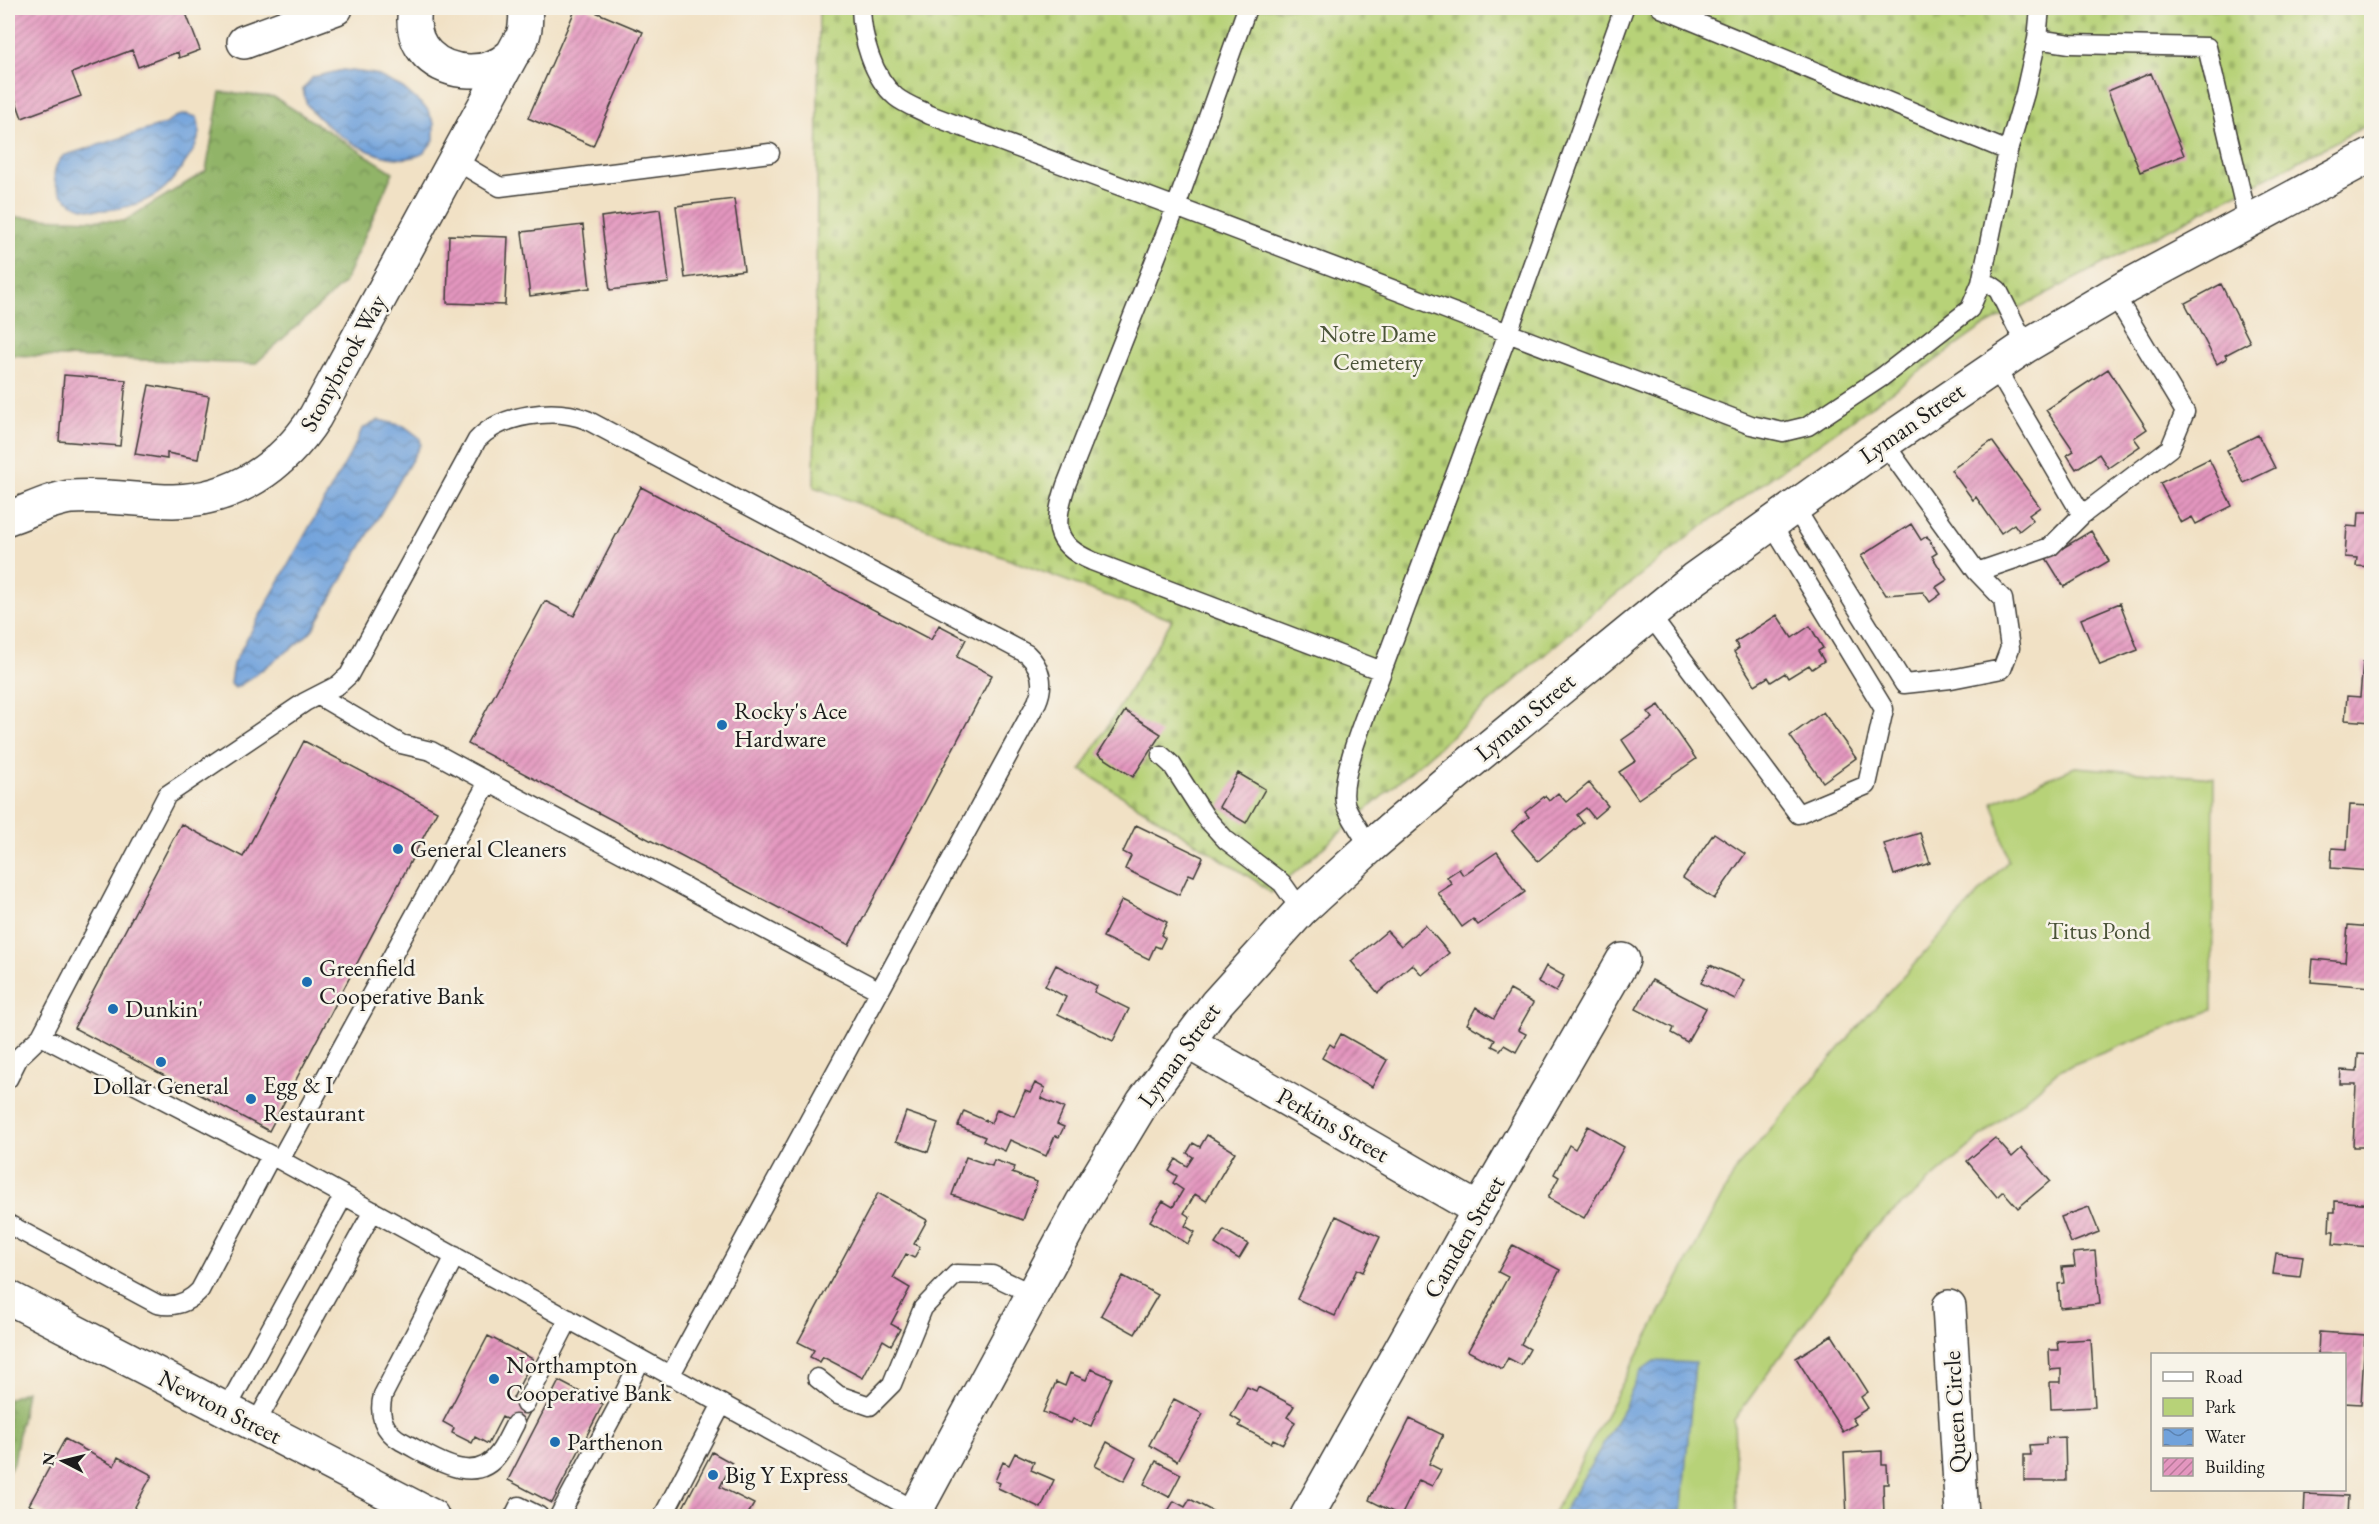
<svg xmlns="http://www.w3.org/2000/svg" width="2379" height="1524" font-family="'EB Garamond',serif">
<style>
.green{fill:#b7d278;stroke:#6a774a;stroke-width:1.5}
.forest{fill:url(#forest-crowns);stroke:#566842;stroke-width:1.5}
.cemetery{fill:url(#cemetery-stones);stroke:#6a774a;stroke-width:1.5}
.water{fill:url(#water-waves);stroke:#465f7c;stroke-width:1.5}
.building{fill:url(#building-hatch)}
.lines{fill:none;stroke-linecap:round;stroke-linejoin:round}
.lane-casing{stroke:#3c3a35;stroke-width:21}
.street-casing{stroke:#3c3a35;stroke-width:36}
.secondary-casing{stroke:#3c3a35;stroke-width:36}
.lane{stroke:#fff;stroke-width:18}
.street{stroke:#fff;stroke-width:33}
.secondary{stroke:#fff;stroke-width:33}
.poi-dot{fill:#1f6fb2;stroke:#f7f3e8;stroke-width:2}
.labels{text-anchor:middle;stroke-width:5;stroke-linejoin:round;paint-order:stroke}
.park-label{font-size:24px;fill:#4a5338;stroke:#f7f3e8}
.street-label{font-size:24px;fill:#1c1c1c;stroke:#f7f3e8}
.poi-label{font-size:24px;fill:#1c1c1c;stroke:#f7f3e8;text-anchor:start}
</style>
<defs>
<pattern id="forest-crowns" width="20" height="18" patternUnits="userSpaceOnUse" patternTransform="scale(1.5)"><rect width="20" height="18" fill="#91b468"/><path d="M2 6a3 3 0 1 1 6 0M12 15a3 3 0 1 1 6 0" fill="none" stroke="#769255"/></pattern>
<pattern id="cemetery-stones" width="16" height="16" patternUnits="userSpaceOnUse" patternTransform="scale(1.5)"><rect width="16" height="16" fill="#b7d278"/><path d="M2 7V4a2 2 0 0 1 4 0v3zM10 15v-3a2 2 0 0 1 4 0v3z" fill="#9db467"/></pattern>
<pattern id="water-waves" width="16" height="10" patternUnits="userSpaceOnUse" patternTransform="scale(1.5)"><rect width="16" height="10" fill="#71a2db"/><path d="M0 5q4-4 8 0t8 0" fill="none" stroke="#5c83b1"/></pattern>
<pattern id="building-hatch" width="6" height="6" patternUnits="userSpaceOnUse" patternTransform="scale(1.5)"><rect width="6" height="6" fill="#e496bf"/><path d="M-1 1l2-2M0 6l6-6M5 7l2-2" fill="none" stroke="#b87a9a"/></pattern>
</defs>
<rect width="100%" height="100%" fill="#f7f3e8"/>
<filter id="ink" filterUnits="userSpaceOnUse"><feTurbulence type="fractalNoise" baseFrequency=".0167" numOctaves="2"/><feDisplacementMap in="SourceGraphic" scale="12" xChannelSelector="R" yChannelSelector="G"/><feConvolveMatrix kernelMatrix="1 2 1 2 8 2 1 2 1" color-interpolation-filters="sRGB"/></filter>
<filter id="wash" filterUnits="userSpaceOnUse"><feTurbulence type="fractalNoise" baseFrequency=".008" numOctaves="4" result="noise"/><feDisplacementMap in="SourceGraphic" scale="24" xChannelSelector="R" yChannelSelector="G"/><feGaussianBlur stdDeviation="1.35" result="paint"/><feColorMatrix in="noise" values="0 0 0 0 0 0 0 0 0 0 0 0 0 0 0 0 0 1.4 0 .05"/><feComposite in="paint" operator="in"/></filter>
<g filter="url(#wash)">
<rect width="100%" height="100%" fill="#f1e1c5"/>
<path class="green" d="M 2075,767 L 2214,778 L 2212,1010 L 2059,1070 L 1869,1233 L 1734,1420 L 1737,1516 L 1552,1516 L 1737,1168 L 1870,1013 L 2008,861 L 1993,802 Z"/>
<path class="forest" d="M 220,92 L 274,97 L 393,172 L 344,283 L 255,364 L 8,355 L 8,217 L 124,221 L 206,171 Z
M 26,1391 L 14,1463 L 8,1471 L 8,1399 Z"/>
<path class="cemetery" d="M 819,8 L 2371,8 L 2371,123 L 1981,328 L 1692,534 L 1590,615 L 1271,893 L 1259,883 L 1081,770 L 1172,620 L 814,487 Z"/>
<path class="water" d="M 343,70 L 375,74 L 403,88 L 427,109 L 434,123 L 434,140 C 431,144 426,151 422,154 C 386,171 329,133 308,106 C 305,102 304,94 303,89 L 313,77 Z
M 186,114 L 197,117 C 203,135 196,148 185,163 C 177,175 166,189 154,196 C 135,207 103,214 83,208 C 59,200 44,176 63,156 L 166,124 L 175,117 Z
M 379,420 L 404,426 L 420,438 L 421,444 L 313,629 C 300,644 287,651 271,663 C 259,672 248,681 235,688 L 230,683 L 233,664 L 354,447 L 362,429 Z
M 1654,1361 L 1695,1363 L 1681,1516 L 1561,1516 L 1623,1410 L 1640,1371 Z"/>
<g id="blocks">
<path class="building" d="M 8,8 L 184,8 L 200,50 L 179,58 L 178,52 L 138,67 L 132,50 L 72,73 L 81,96 L 22,118 L 8,79 Z
M 576,8 L 586,8 L 643,32 L 593,146 L 528,118 Z
M 2151,73 L 2184,155 L 2140,172 L 2108,91 Z
M 734,199 L 744,270 L 685,278 L 676,206 Z
M 660,209 L 669,283 L 610,290 L 601,217 Z
M 583,225 L 590,288 L 530,296 L 522,232 Z
M 449,235 L 508,237 L 505,305 L 447,303 Z
M 2221,284 L 2250,342 L 2225,355 L 2227,358 L 2217,364 L 2185,303 Z
M 2108,369 L 2147,429 L 2134,438 L 2140,446 L 2108,468 L 2099,454 L 2076,469 L 2067,455 L 2074,451 L 2046,410 Z
M 64,375 L 126,380 L 120,446 L 59,441 Z
M 149,385 L 209,396 L 198,459 L 167,453 L 167,459 L 135,454 Z
M 2258,435 L 2275,468 L 2244,483 L 2227,450 Z
M 1992,441 L 2040,507 L 2029,515 L 2033,520 L 2019,531 L 2014,524 L 2001,533 L 1976,497 L 1973,500 L 1951,470 Z
M 2209,459 L 2232,506 L 2196,524 L 2192,517 L 2181,523 L 2160,483 Z
M 641,487 L 931,640 L 939,625 L 966,639 L 957,657 L 992,675 L 849,945 L 468,744 L 545,601 L 574,616 Z
M 2359,512 L 2372,512 L 2372,567 L 2356,566 L 2357,558 L 2345,557 L 2347,526 L 2358,527 Z
M 1911,524 L 1921,540 L 1927,536 L 1937,553 L 1932,556 L 1947,580 L 1936,587 L 1941,594 L 1930,602 L 1923,592 L 1886,595 L 1861,556 Z
M 2091,531 L 2109,561 L 2064,587 L 2046,558 Z
M 2120,603 L 2138,650 L 2100,665 L 2081,619 Z
M 1777,615 L 1792,638 L 1810,626 L 1823,648 L 1818,651 L 1824,661 L 1812,669 L 1809,665 L 1788,678 L 1785,673 L 1771,682 L 1768,677 L 1755,685 L 1734,652 L 1739,648 L 1735,642 Z
M 2363,662 L 2372,663 L 2372,722 L 2345,720 L 2347,696 L 2360,697 Z
M 1659,705 L 1696,759 L 1638,799 L 1619,772 L 1636,761 L 1622,740 L 1653,718 L 1648,712 Z
M 1125,711 L 1161,734 L 1133,777 L 1098,754 Z
M 1823,712 L 1856,758 L 1823,782 L 1790,736 Z
M 304,741 L 437,811 L 269,1131 L 74,1028 L 181,824 L 243,857 Z
M 1238,773 L 1265,789 L 1246,823 L 1219,807 Z
M 1589,783 L 1608,806 L 1594,818 L 1586,808 L 1577,815 L 1583,823 L 1538,861 L 1512,831 L 1529,817 L 1525,812 L 1545,796 L 1549,801 L 1558,793 L 1566,802 Z
M 2350,805 L 2372,806 L 2372,871 L 2331,868 L 2332,848 L 2347,849 Z
M 1136,825 L 1203,857 L 1194,876 L 1189,874 L 1179,895 L 1125,869 L 1131,856 L 1123,852 Z
M 1714,833 L 1745,854 L 1714,899 L 1683,878 Z
M 1920,833 L 1930,863 L 1894,875 L 1884,844 Z
M 1497,852 L 1525,892 L 1478,925 L 1473,919 L 1462,927 L 1438,893 L 1452,884 L 1447,877 L 1459,869 L 1463,875 Z
M 1122,900 L 1167,922 L 1161,935 L 1165,938 L 1160,948 L 1155,946 L 1149,959 L 1103,937 Z
M 1425,925 L 1449,953 L 1422,975 L 1412,964 L 1378,993 L 1351,961 L 1387,931 L 1401,946 Z
M 2348,925 L 2372,927 L 2372,987 L 2311,982 L 2313,959 L 2345,962 Z
M 1056,965 L 1097,986 L 1094,992 L 1129,1009 L 1113,1041 L 1058,1014 L 1066,997 L 1045,986 Z
M 1710,965 L 1744,980 L 1735,999 L 1701,983 Z
M 1546,966 L 1564,976 L 1556,992 L 1538,982 Z
M 1652,980 L 1706,1008 L 1687,1042 L 1671,1033 L 1673,1028 L 1636,1009 Z
M 1510,990 L 1533,1003 L 1518,1030 L 1526,1034 L 1516,1052 L 1504,1045 L 1500,1050 L 1492,1046 L 1495,1040 L 1467,1024 L 1476,1007 L 1494,1018 Z
M 1341,1034 L 1387,1060 L 1372,1087 L 1322,1058 L 1330,1044 L 1334,1047 Z
M 2358,1054 L 2372,1055 L 2372,1147 L 2353,1147 L 2356,1084 L 2340,1084 L 2341,1070 L 2357,1071 Z
M 1035,1083 L 1045,1088 L 1041,1098 L 1064,1108 L 1057,1124 L 1064,1127 L 1059,1137 L 1055,1136 L 1046,1156 L 1010,1140 L 1005,1151 L 983,1141 L 985,1137 L 958,1126 L 964,1111 L 991,1123 L 997,1109 L 1014,1116 L 1025,1091 L 1030,1093 Z
M 906,1112 L 938,1123 L 928,1152 L 896,1141 Z
M 1588,1126 L 1624,1147 L 1584,1218 L 1548,1198 L 1559,1177 L 1554,1174 L 1569,1145 L 1575,1149 Z
M 1207,1135 L 1235,1152 L 1206,1201 L 1195,1194 L 1184,1213 L 1190,1217 L 1185,1226 L 1195,1232 L 1188,1244 L 1150,1221 L 1163,1201 L 1173,1207 L 1183,1190 L 1173,1183 L 1177,1176 L 1169,1171 L 1176,1159 L 1187,1166 L 1193,1157 L 1187,1153 L 1193,1143 L 1200,1147 Z
M 1995,1138 L 2012,1157 L 2022,1148 L 2050,1181 L 2018,1208 L 2003,1191 L 1997,1197 L 1967,1161 Z
M 966,1157 L 992,1166 L 994,1160 L 1015,1167 L 1012,1173 L 1037,1182 L 1023,1220 L 952,1195 Z
M 878,1193 L 927,1220 L 914,1244 L 920,1247 L 914,1258 L 906,1254 L 893,1278 L 910,1288 L 891,1324 L 900,1329 L 891,1345 L 883,1340 L 863,1378 L 823,1357 L 820,1362 L 810,1357 L 814,1350 L 798,1342 Z
M 2335,1201 L 2372,1204 L 2372,1247 L 2333,1244 L 2334,1231 L 2329,1231 L 2330,1212 L 2335,1212 Z
M 2089,1207 L 2099,1232 L 2071,1243 L 2061,1217 Z
M 1336,1216 L 1380,1237 L 1363,1272 L 1357,1269 L 1335,1316 L 1297,1299 Z
M 1224,1230 L 1248,1244 L 1239,1259 L 1215,1244 Z
M 1513,1245 L 1560,1270 L 1521,1344 L 1530,1349 L 1521,1365 L 1508,1358 L 1502,1369 L 1468,1351 L 1508,1277 L 1498,1272 Z
M 2095,1251 L 2100,1304 L 2060,1308 L 2058,1284 L 2064,1283 L 2062,1267 L 2075,1266 L 2073,1253 Z
M 2276,1253 L 2303,1256 L 2300,1277 L 2273,1274 Z
M 1123,1276 L 1158,1295 L 1135,1334 L 1101,1315 Z
M 2319,1332 L 2365,1335 L 2361,1404 L 2344,1403 L 2344,1354 L 2318,1354 Z
M 1832,1335 L 1868,1392 L 1861,1397 L 1868,1408 L 1852,1418 L 1856,1424 L 1843,1432 L 1796,1358 Z
M 488,1336 L 533,1359 L 513,1398 L 532,1408 L 522,1427 L 502,1417 L 488,1444 L 475,1437 L 472,1443 L 452,1433 L 454,1428 L 443,1422 Z
M 2091,1339 L 2095,1407 L 2051,1409 L 2050,1382 L 2061,1382 L 2061,1369 L 2050,1370 L 2049,1350 L 2058,1350 L 2057,1341 Z
M 1091,1369 L 1112,1378 L 1091,1426 L 1073,1419 L 1071,1423 L 1043,1412 L 1056,1382 L 1065,1386 L 1070,1373 L 1086,1380 Z
M 559,1381 L 603,1404 L 552,1503 L 508,1480 Z
M 1247,1387 L 1256,1391 L 1258,1387 L 1294,1406 L 1287,1417 L 1295,1422 L 1283,1444 L 1273,1439 L 1271,1443 L 1239,1426 L 1241,1422 L 1231,1416 Z
M 1174,1399 L 1203,1414 L 1177,1461 L 1149,1445 Z
M 1410,1419 L 1443,1435 L 1429,1464 L 1441,1470 L 1432,1486 L 1419,1480 L 1401,1516 L 1369,1500 Z
M 2065,1437 L 2066,1481 L 2024,1481 L 2024,1455 L 2031,1455 L 2030,1445 L 2046,1444 L 2046,1438 Z
M 65,1439 L 114,1466 L 118,1457 L 152,1475 L 130,1516 L 51,1516 L 29,1505 Z
M 1107,1442 L 1136,1458 L 1124,1481 L 1095,1466 Z
M 1882,1451 L 1882,1465 L 1887,1465 L 1888,1484 L 1883,1484 L 1884,1516 L 1847,1516 L 1844,1453 Z
M 712,1452 L 732,1463 L 720,1487 L 754,1504 L 747,1516 L 679,1515 Z
M 1015,1453 L 1034,1462 L 1031,1470 L 1054,1480 L 1041,1508 L 998,1488 L 1000,1483 L 995,1481 L 1003,1462 L 1009,1465 Z
M 1156,1461 L 1181,1474 L 1169,1497 L 1144,1484 Z
M 2305,1494 L 2348,1496 L 2347,1516 L 2304,1516 Z
M 1190,1499 L 1221,1516 L 1165,1516 L 1174,1501 L 1185,1507 Z"/>
</g>
</g>
<g filter="url(#ink)">
<use href="#blocks" fill-opacity="0" stroke="#3c3a35" stroke-width="1.5"/>
<g class="lines">
<defs>
<path id="lane" d="M 861,8 C 862,37 872,77 896,97 C 906,105 919,109 930,115 L 1176,207 L 1247,8
M 1624,8 L 1508,333 L 1751,425 L 1783,432 L 1808,426 L 1882,377 L 1970,309 L 1981,283 L 2008,151 L 2025,93 L 2037,39 L 2040,8
M 1661,8 L 2008,151
M 2037,39 L 2070,44 L 2207,47 L 2248,221
M 455,160 L 500,187 L 770,153
M 1981,283 L 1991,285 L 1998,290 L 2026,346
M 1884,443 L 1977,572 L 2050,547 L 2082,515 L 1994,365
M 1794,506 L 1904,684 L 1951,679 L 2002,669 L 2010,648 L 2003,599 L 1977,572
M 2082,515 L 2170,448 L 2185,412 L 2114,294
M 1650,615 L 1798,814 L 1867,785 L 1884,709 L 1771,523
M 319,696 L 401,744 L 431,751 L 488,782
M 1161,755 L 1172,765 L 1206,818 L 1226,840 L 1282,883 L 1301,910
M 1370,847 C 1362,834 1352,820 1346,806 C 1336,780 1372,700 1382,671 L 1092,561 C 1051,544 1054,522 1066,485 L 1176,207 L 1508,333 L 1382,671
M 880,991 L 488,782 L 280,1160 L 916,1511
M 41,1036 L 280,1160
M 8,1079 L 19,1057 L 41,1036 L 167,795 L 305,702 L 338,685 L 349,675 L 477,440 C 501,414 555,407 587,420 L 1027,654 C 1041,667 1045,684 1037,702 L 670,1376
M 8,1224 L 157,1304 C 174,1308 188,1303 200,1290 L 271,1156
M 455,1256 L 383,1395 C 378,1414 383,1431 401,1441 C 429,1455 474,1490 499,1453 C 505,1445 510,1433 515,1424
M 817,1378 L 838,1395 L 870,1406 L 892,1384 L 923,1308 L 956,1274 L 992,1275 L 1032,1294
M 525,1404 L 569,1319
M 226,1410 L 344,1195
M 255,1425 L 373,1211
M 514,1516 L 519,1506 L 539,1516
M 559,1516 L 617,1408 L 641,1359
M 663,1516 L 722,1404"/>
<path id="street" d="M 415,8 C 401,90 536,94 525,8
M 244,42 L 336,8
M 8,518 C 27,512 53,498 72,497 C 105,494 139,501 173,501 C 234,500 283,467 315,417 L 519,42
M 1186,1041 L 1479,1210
M 1949,1307 L 1962,1516
M 1307,1516 L 1479,1210 L 1623,960"/>
<path id="secondary" d="M 8,1297 L 432,1516
M 913,1516 L 1082,1203 L 1143,1102 L 1216,1004 L 1301,910 L 1370,847 L 1450,779 L 1694,579 L 1884,443 L 2026,346 L 2126,287 L 2372,155"/>
</defs>
<use href="#lane" class="lane-casing"/>
<use href="#street" class="street-casing"/>
<use href="#secondary" class="secondary-casing"/>
<use href="#lane" class="lane"/>
<use href="#street" class="street"/>
<use href="#secondary" class="secondary"/>
</g>
</g>
<g class="poi-dot">
<circle cx="722" cy="725" r="6"/>
<circle cx="398" cy="849" r="6"/>
<circle cx="307" cy="982" r="6"/>
<circle cx="113" cy="1009" r="6"/>
<circle cx="161" cy="1062" r="6"/>
<circle cx="251" cy="1099" r="6"/>
<circle cx="494" cy="1379" r="6"/>
<circle cx="555" cy="1442" r="6"/>
<circle cx="713" cy="1475" r="6"/>
</g>
<g class="labels">
<g class="park-label">
<text x="1378" y="342">Notre Dame<tspan x="1378" dy="28">Cemetery</tspan></text>
<text x="2099" y="939">Titus Pond</text>
</g>
<g class="street-label">
<text transform="translate(343 363) rotate(-61)" y="8">Stonybrook Way</text>
<text transform="translate(1912 423) rotate(-35)" y="8">Lyman Street</text>
<text transform="translate(1525 717) rotate(-40)" y="8">Lyman Street</text>
<text transform="translate(1179 1055) rotate(-54)" y="8">Lyman Street</text>
<text transform="translate(1333 1125) rotate(30)" y="8">Perkins Street</text>
<text transform="translate(1464 1237) rotate(-60)" y="8">Camden Street</text>
<text transform="translate(220 1407) rotate(27)" y="8">Newton Street</text>
<text transform="translate(1955 1412) rotate(-93)" y="8">Queen Circle</text>
</g>
<g class="poi-label">
<text x="734" y="719">Rocky's Ace<tspan x="734" dy="28">Hardware</tspan></text>
<text x="410" y="857">General Cleaners</text>
<text x="319" y="976">Greenfield<tspan x="319" dy="28">Cooperative Bank</tspan></text>
<text x="125" y="1017">Dunkin'</text>
<text x="263" y="1093">Egg &amp; I<tspan x="263" dy="28">Restaurant</tspan></text>
<text x="161" y="1094" text-anchor="middle">Dollar General</text>
<text x="506" y="1373">Northampton<tspan x="506" dy="28">Cooperative Bank</tspan></text>
<text x="567" y="1450">Parthenon</text>
<text x="725" y="1483">Big Y Express</text>
</g>
</g>
<rect width="2379" height="1524" fill="none" stroke="#f7f3e8" stroke-width="30"/>
<rect x="2151" y="1353" width="195" height="138" fill="#f7f3e8" stroke="#9f9d96" stroke-width="1.5"/>
<rect x="2163" y="1372" width="30" height="9" fill="#ffffff" stroke="#9f9d96" stroke-width="1.5"/>
<text x="2205" y="1383" font-size="18" fill="#1c1c1c">Road</text>
<rect x="2163" y="1398" width="30" height="18" fill="#b7d278" stroke="#9f9d96" stroke-width="1.5"/>
<text x="2205" y="1413" font-size="18" fill="#1c1c1c">Park</text>
<rect x="2163" y="1428" width="30" height="18" fill="url(#water-waves)" stroke="#9f9d96" stroke-width="1.5"/>
<text x="2205" y="1443" font-size="18" fill="#1c1c1c">Water</text>
<rect x="2163" y="1458" width="30" height="18" fill="url(#building-hatch)" stroke="#9f9d96" stroke-width="1.5"/>
<text x="2205" y="1473" font-size="18" fill="#1c1c1c">Building</text>
<g transform="translate(63 1461) rotate(277)" stroke="#f7f3e8" stroke-width="4.5" paint-order="stroke">
<path d="M0-4.5L10 22L0 15L-10 22Z" fill="#1c1c1c"/>
<text y="-9" font-size="16" font-weight="bold" text-anchor="middle" fill="#1c1c1c">N</text>
</g>
</svg>
